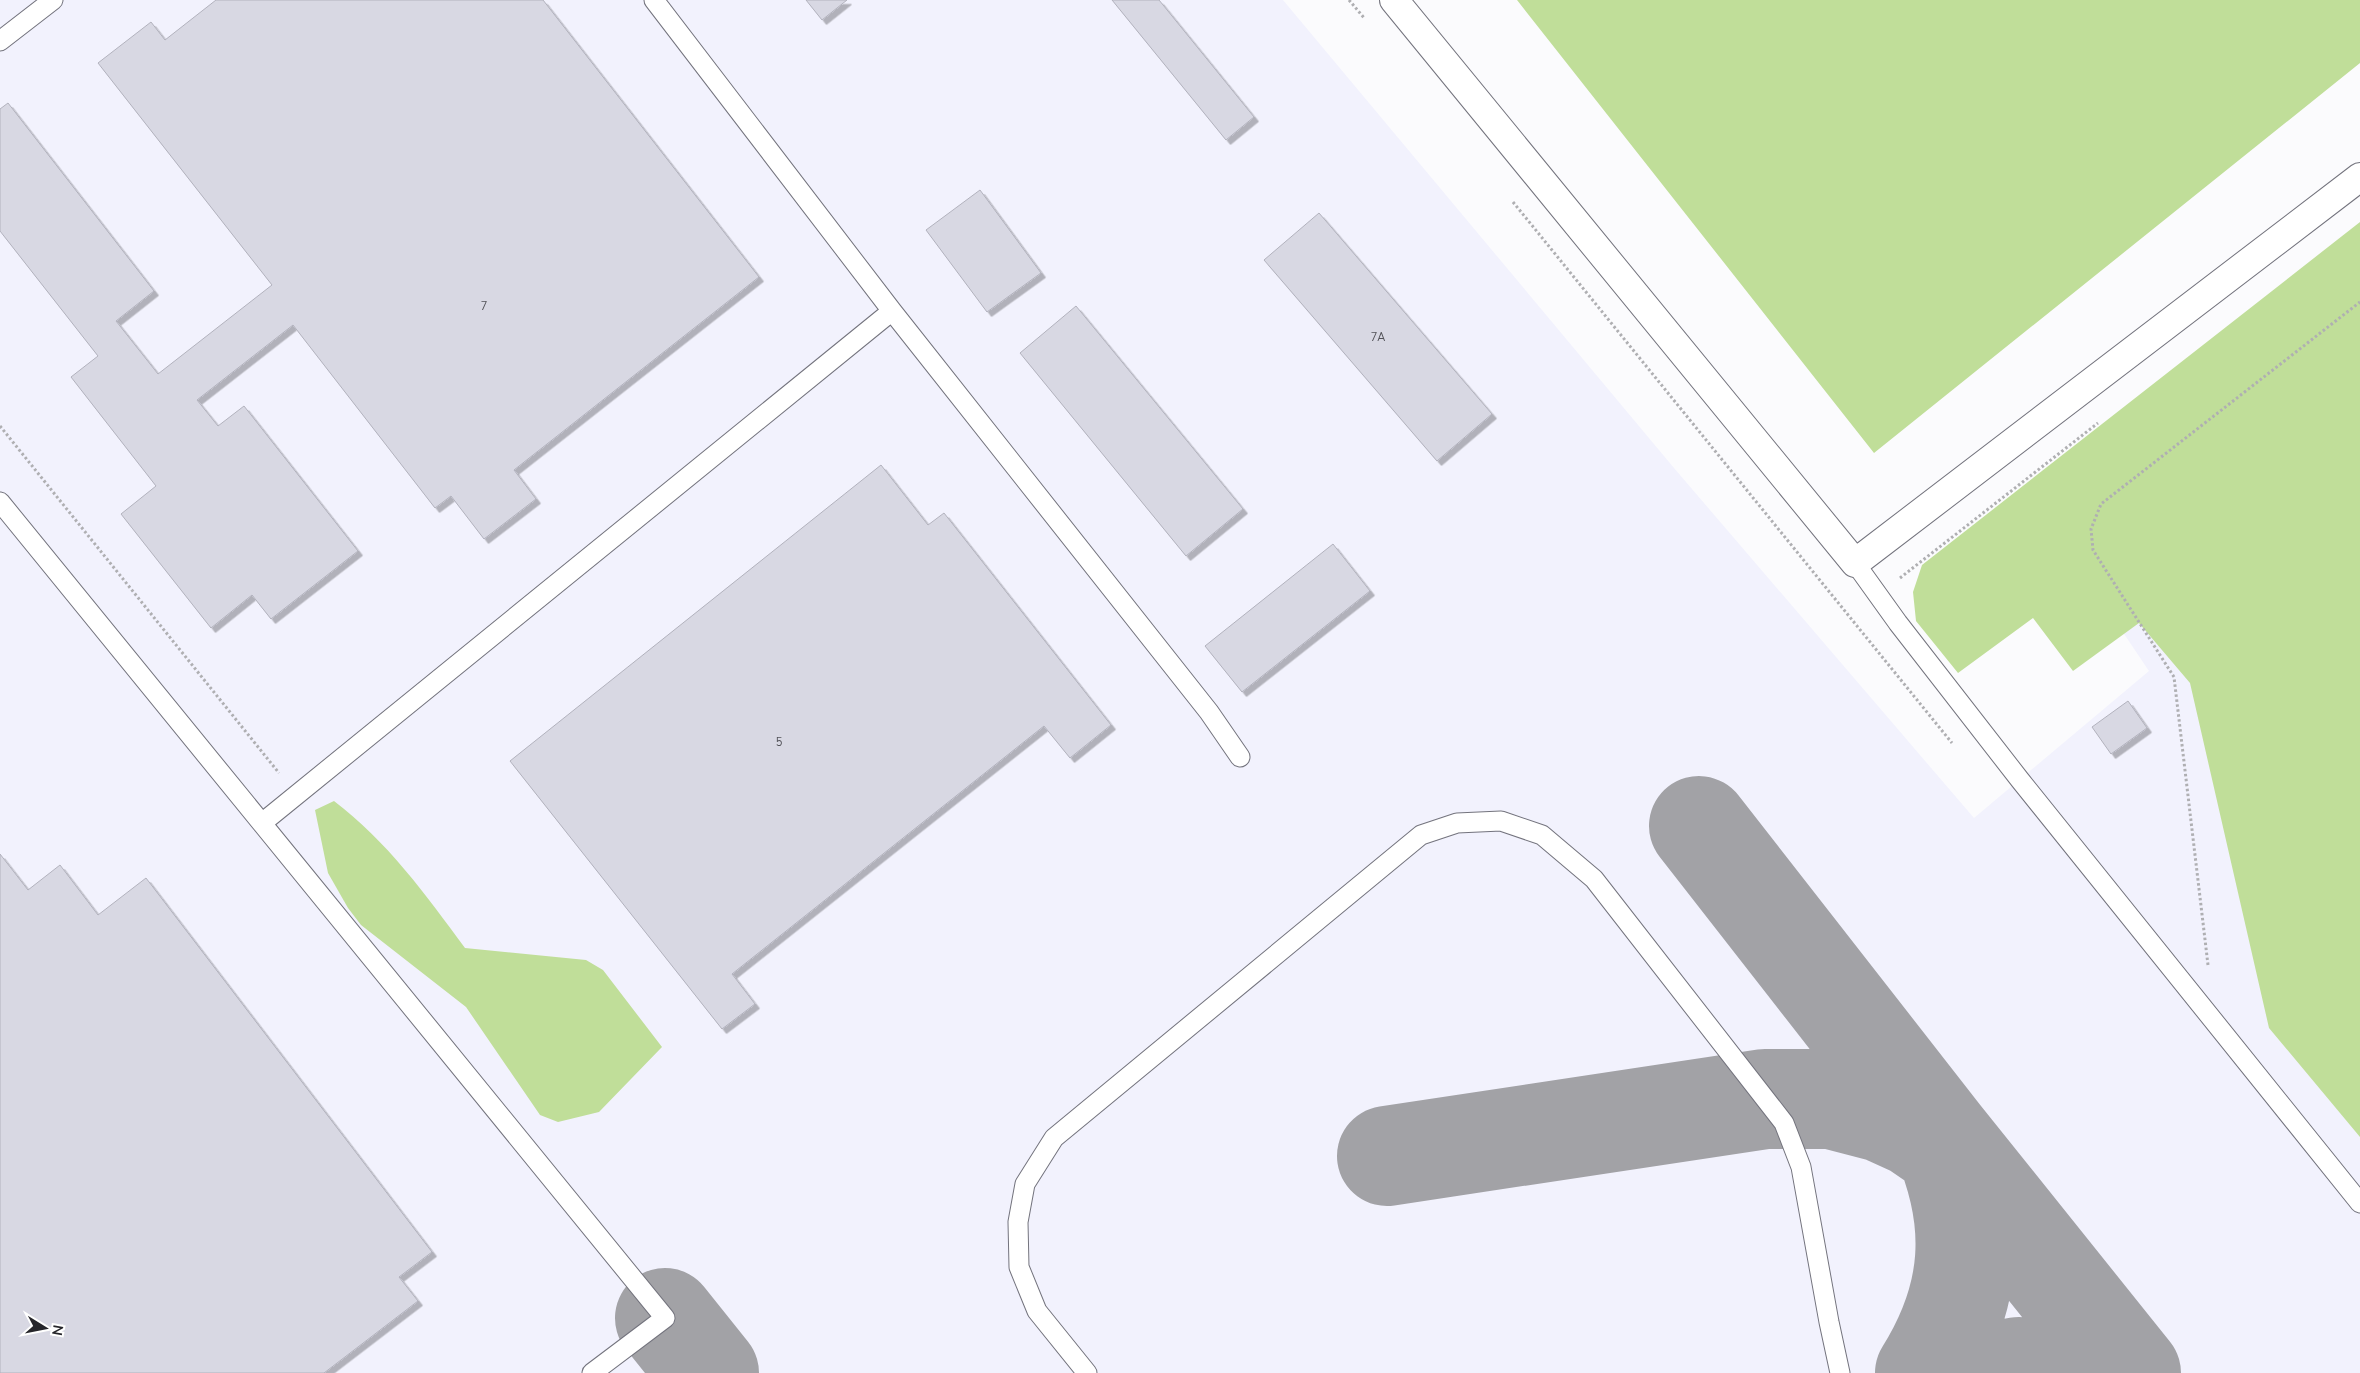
<svg xmlns="http://www.w3.org/2000/svg" width="2360" height="1373" font-family="'Nunito Sans',sans-serif">
<style>
.built{fill:#f2f2fd}
.green{fill:#c0de99}
.lines{fill:none;stroke-linecap:round;stroke-linejoin:round}
.taxiway{stroke:#a2a2a6;stroke-width:100}
.building{fill:#d8d8e3;stroke:#b2b2bd;filter:url(#shadow)}
.service-casing{stroke:#73737d;stroke-width:21}
.minor-casing{stroke:#73737d;stroke-width:30}
.path{stroke:#afafb2;stroke-width:3;stroke-dasharray:2.5 2.5;stroke-linecap:butt}
.service{stroke:#fff;stroke-width:19}
.minor{stroke:#fff;stroke-width:28}
.labels{text-anchor:middle;stroke-width:4.5;stroke-linejoin:round;paint-order:stroke}
.number-label{font-size:11px;fill:#525258}
</style>
<defs>
<filter id="shadow"><feDropShadow dx="4.5" dy="4.5" stdDeviation="0" flood-color="#0004"/></filter>
</defs>
<rect width="100%" height="100%" fill="#fbfbfd"/>
<path class="built" d="M 0,0 L 1283,0 L 1674,468 L 1974,818 L 2149,671 L 2048,521 L 2360,266 L 2360,1373 L 0,1373 Z"/>
<path class="green" d="M 1517,0 L 2360,0 L 2360,63 L 1874,453 Z
M 2360,222 L 2360,1137 L 2269,1028 L 2190,683 L 2139,623 L 2073,671 L 2033,618 L 1958,673 L 1916,621 L 1913,592 L 1922,565 Z
M 334,801 C 387,841 426,895 465,948 L 586,960 L 603,970 L 662,1047 L 599,1112 L 558,1122 L 540,1115 L 466,1007 L 361,925 L 348,908 L 328,873 L 315,810 Z"/>
<g class="lines">
<path class="taxiway" d="M 1699,826 L 1941,1136 L 2131,1373
M 1387,1156 L 1765,1099 L 1832,1099 L 1882,1112 L 1915,1127 L 1950,1151
M 665,1318 L 709,1373
M 1925,1373 C 1973,1296 1978,1223 1942,1139
M 1987,1373 L 2019,1367 L 2056,1373"/>
</g>
<path class="building" d="M 216,0 L 543,0 L 759,277 L 514,470 L 536,499 L 484,539 L 451,496 L 435,508 L 293,325 L 197,400 L 218,426 L 244,406 L 358,551 L 271,619 L 252,595 L 211,628 L 121,514 L 156,486 L 71,377 L 98,356 L 0,231 L 0,109 L 8,103 L 154,291 L 116,321 L 158,374 L 272,285 L 98,63 L 151,22 L 165,40 Z
M 806,0 L 847,0 L 822,20 Z
M 1112,0 L 1159,0 L 1254,117 L 1226,140 Z
M 980,190 L 1041,273 L 987,312 L 926,230 Z
M 1319,213 L 1492,414 L 1437,461 L 1264,260 Z
M 1076,306 L 1243,509 L 1186,556 L 1020,353 Z
M 881,465 L 928,525 L 944,513 L 1111,725 L 1070,758 L 1044,726 L 732,974 L 755,1004 L 722,1029 L 510,761 Z
M 1333,544 L 1370,591 L 1242,692 L 1205,646 Z
M 2128,701 L 2147,728 L 2111,754 L 2092,727 Z
M 0,854 L 28,890 L 60,865 L 98,915 L 146,878 L 432,1252 L 399,1277 L 418,1301 L 324,1373 L 0,1373 Z"/>
<g class="lines">
<defs>
<path id="service" d="M 654,0 L 892,311 L 1209,712 L 1240,757
M 0,41 L 53,0
M 0,502 L 665,1318 L 592,1373
M 1855,563 L 1898,623 L 2020,780 L 2360,1203
M 262,823 L 892,311
M 1087,1373 L 1037,1311 L 1019,1267 L 1018,1222 L 1025,1184 L 1054,1138 L 1421,835 L 1457,823 L 1501,821 L 1542,835 L 1594,879 L 1784,1123 L 1801,1167 L 1829,1322 L 1840,1373"/>
<path id="minor" d="M 1394,0 L 1855,563 L 2360,177"/>
</defs>
<use href="#service" class="service-casing"/>
<use href="#minor" class="minor-casing"/>
<path class="path" d="M 1349,0 L 1365,19
M 1513,202 L 1952,743
M 0,426 L 279,773
M 1900,578 L 2098,423
M 2208,965 L 2174,677 L 2093,550 L 2091,529 L 2101,504 L 2360,302"/>
<use href="#service" class="service"/>
<use href="#minor" class="minor"/>
</g>
<g class="labels">
<g class="number-label">
<text x="484" y="310">7</text>
<text x="1378" y="341">7А</text>
<text x="779" y="746">5</text>
</g>
</g>
<g transform="translate(45 1328) rotate(100)" stroke="#ffffff" stroke-width="4" paint-order="stroke">
<path d="M0-4L9 19L0 12L-9 19Z" fill="#25252a"/>
<text y="-8" font-size="14" font-weight="bold" text-anchor="middle" fill="#25252a">N</text>
</g>
</svg>
